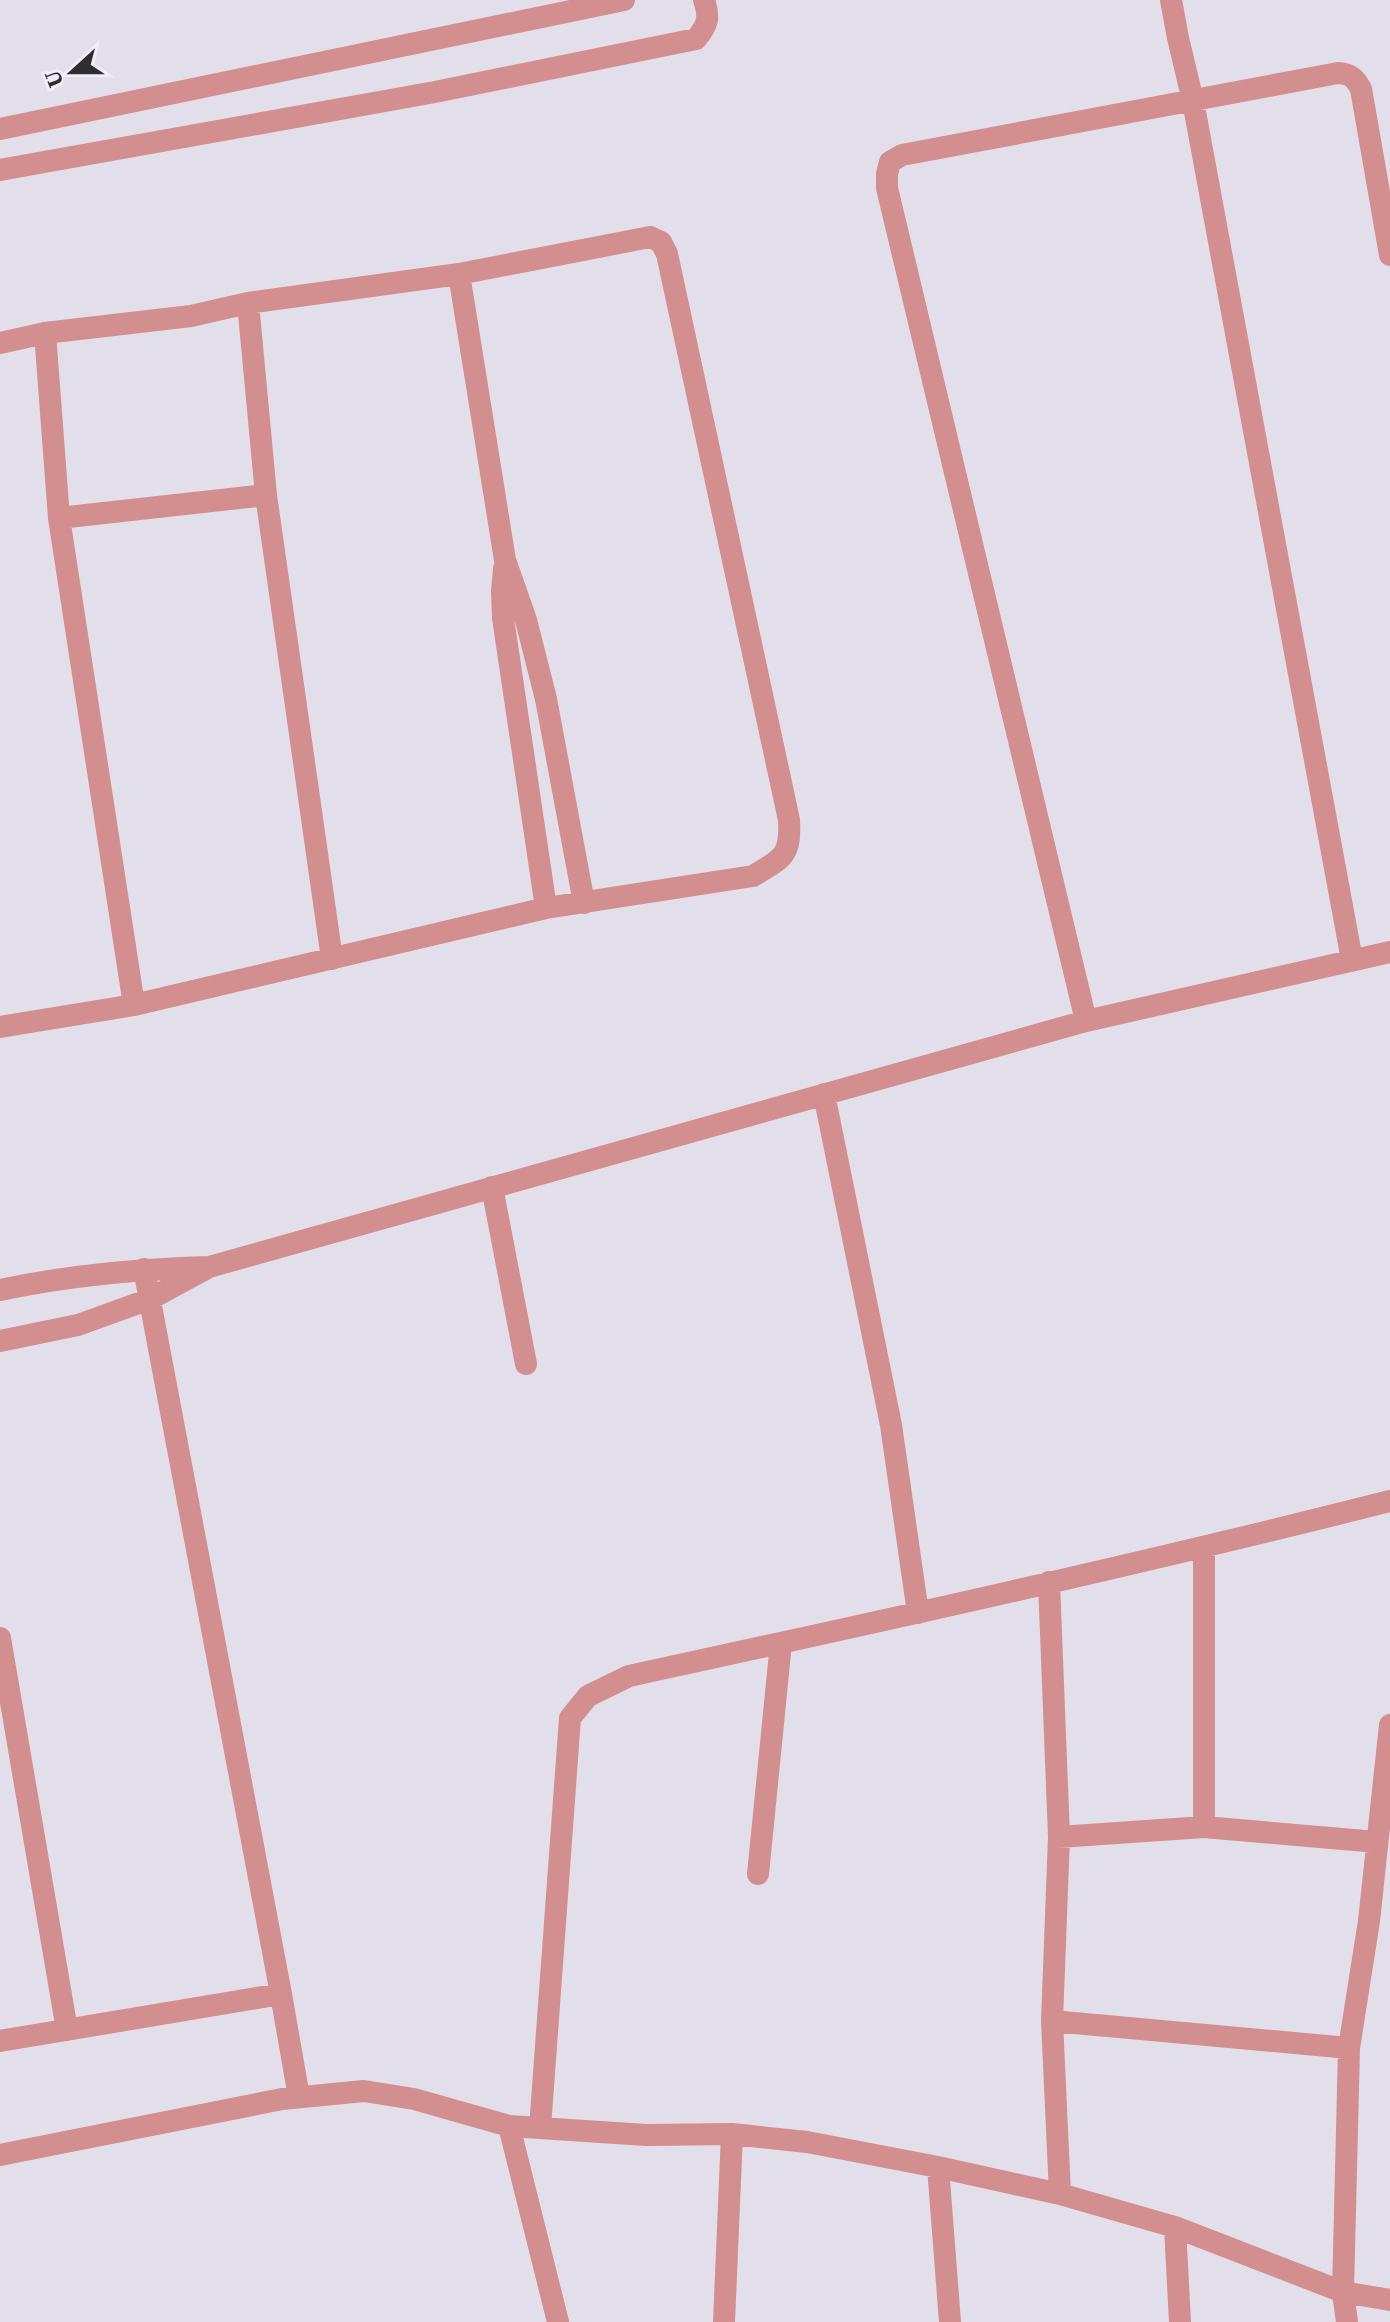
<svg xmlns="http://www.w3.org/2000/svg" width="1390" height="2322" font-family="'Source Serif 4',serif">
<style>
.lines{fill:none;stroke-linecap:round;stroke-linejoin:round}
.service{stroke:#d38e8f;stroke-width:22}
.minor{stroke:#d38e8f;stroke-width:22}
</style>
<rect width="100%" height="100%" fill="#e3dfea"/>
<g class="lines">
<path class="service" d="M 492,1187 L 526,1364"/>
<path class="minor" d="M 1171,0 L 1178,38 L 1193,101 L 1352,960
M 0,129 L 624,0
M 0,170 L 435,92 L 696,39 C 708,25 710,17 704,0
M 459,274 L 505,560 L 526,620 L 546,699 L 584,903
M 248,303 L 266,495 L 332,959
M 45,333 L 59,518 L 134,1005
M 0,343 L 45,333 L 191,316 L 248,303 L 459,274 L 650,237 L 661,242 L 667,254 L 789,820 C 791,856 783,858 753,876 L 546,908 L 134,1005 L 0,1027
M 59,518 L 266,495
M 504,569 L 502,591 L 503,618 L 546,908
M 1086,1021 L 887,188 L 887,174 L 890,162 L 902,155 L 1338,73 C 1351,74 1355,78 1361,89 L 1390,255
M 824,1094 L 891,1425 L 918,1613
M 209,1267 L 1086,1021 L 1390,952
M 144,1269 L 281,1994 L 299,2097
M 0,1290 C 71,1275 136,1269 209,1267 L 150,1299 L 78,1325 L 0,1341
M 1204,1548 L 1204,1827
M 1049,1582 L 1059,1837 L 1052,2021 L 1060,2194
M 0,1638 L 67,2030
M 1059,1837 L 1204,1827 L 1377,1842
M 758,1874 L 781,1643
M 1052,2021 L 1349,2048
M 0,2041 L 281,1994
M 509,2126 L 558,2322
M 540,2128 L 570,1718 L 588,1696 L 629,1676 C 883,1621 1137,1565 1390,1501
M 0,2155 L 282,2099 L 364,2091 L 414,2099 L 509,2126 L 646,2135 L 732,2134 L 807,2142 L 938,2167 L 1060,2194 L 1175,2227 L 1343,2292 L 1390,2300
M 938,2167 L 950,2322
M 1175,2227 L 1180,2322
M 724,2322 L 732,2134
M 1347,2322 L 1343,2292 L 1349,2048 L 1369,1921 L 1390,1725"/>
</g>
<g transform="translate(72 72) rotate(249)" stroke="#f0edf8" stroke-width="6" paint-order="stroke">
<path d="M0-6L14 30L0 20L-14 30Z" fill="#2e2d31"/>
<text y="-12" font-size="22" font-weight="bold" text-anchor="middle" fill="#2e2d31">U</text>
</g>
</svg>
